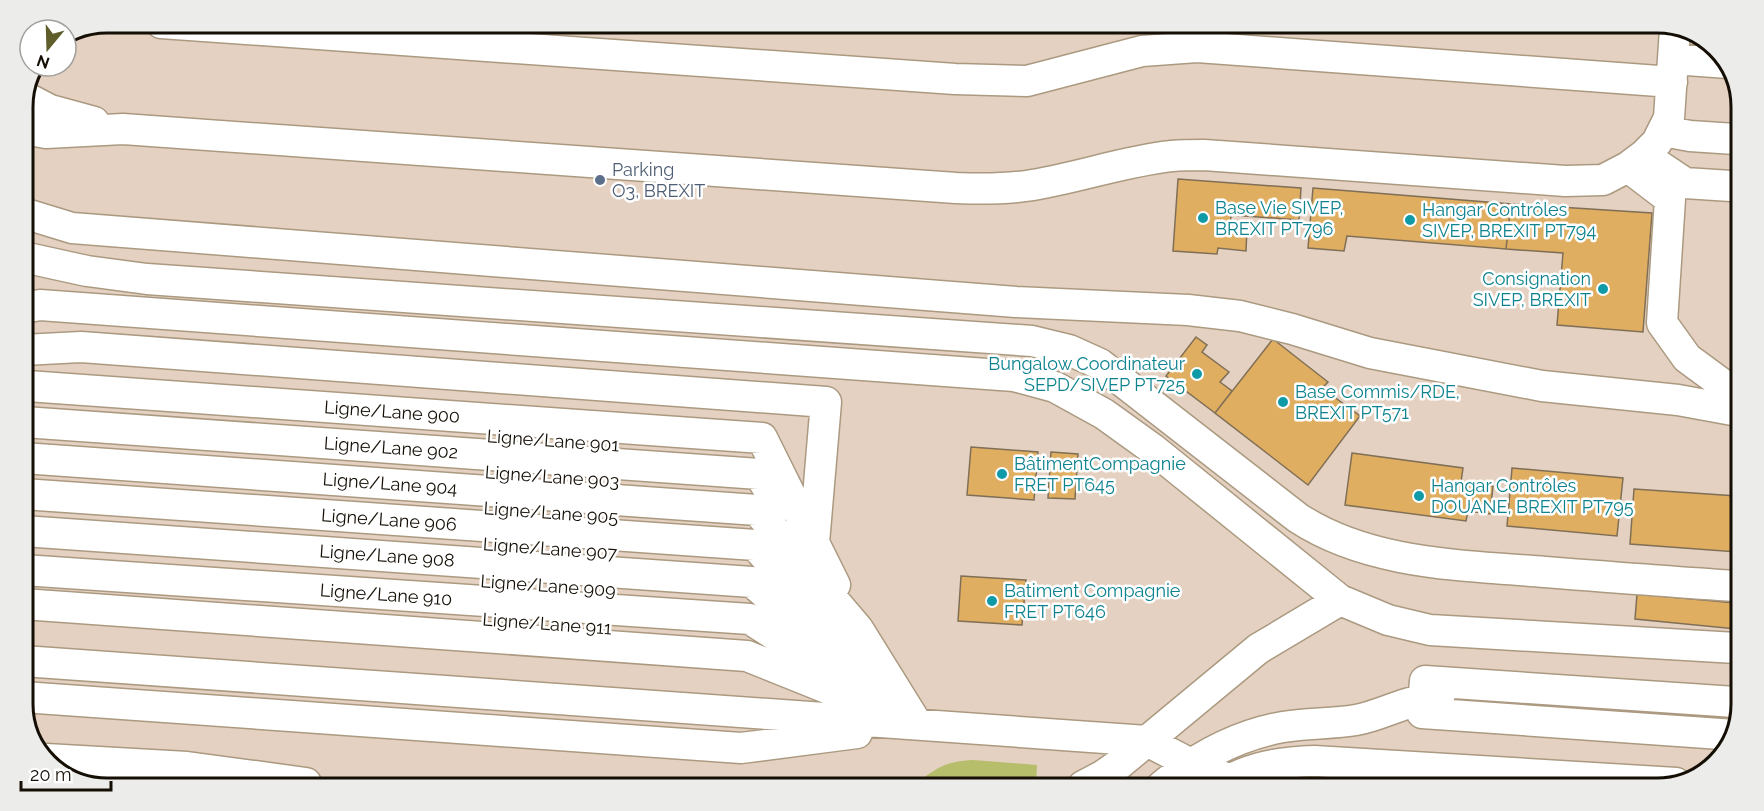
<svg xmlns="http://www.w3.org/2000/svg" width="1764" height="811" font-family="Raleway,sans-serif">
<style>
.industrial{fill:#e4d1c1}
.green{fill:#b7be6b}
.building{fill:#dfae60;stroke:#806f56;stroke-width:1.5}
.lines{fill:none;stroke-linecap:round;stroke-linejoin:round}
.minor-casing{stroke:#ab9a80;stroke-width:33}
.minor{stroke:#fff;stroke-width:30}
.service-dot{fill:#5c6f8a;stroke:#fff;stroke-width:2}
.culture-dot{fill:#0f9aa8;stroke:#fff;stroke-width:2}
.labels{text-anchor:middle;stroke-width:5;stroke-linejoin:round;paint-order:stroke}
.service-label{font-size:18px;fill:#4e5e75;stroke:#fff;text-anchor:start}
.culture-label{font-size:18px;fill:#0d838f;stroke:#fff;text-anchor:start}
.street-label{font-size:18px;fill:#140e05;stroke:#fff}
.rim{fill:none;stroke:#140e05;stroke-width:3}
</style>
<rect width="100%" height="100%" fill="#eedcc0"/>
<path class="industrial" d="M 108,23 L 1689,29 L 1727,60 L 1741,102 L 1735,736 L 1704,774 L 1657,788 L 75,782 L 37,751 L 23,709 L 23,102 L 39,66 L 66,66 L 66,40 Z"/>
<path class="green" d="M 973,760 L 1037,765 L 1036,786 L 918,785 L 918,782 C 937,767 948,761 973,760 Z"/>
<path class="building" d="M 1741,106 L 1740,212 L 1733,212 Z
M 1178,179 L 1301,188 L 1299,220 L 1231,215 L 1230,228 L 1247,229 L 1246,251 L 1218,248 L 1217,254 L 1173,251 Z
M 1313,188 L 1511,204 L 1506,249 L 1347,236 L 1344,251 L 1308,248 Z
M 1511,204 L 1652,213 L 1643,332 L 1557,325 L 1563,253 L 1506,249 Z
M 1196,337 L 1207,345 L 1202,352 L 1229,372 L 1220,382 L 1232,391 L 1215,413 L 1166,376 Z
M 1273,339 L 1328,382 L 1322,388 L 1360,416 L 1308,485 L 1215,413 Z
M 971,447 L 1038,452 L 1034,500 L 967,495 Z
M 1051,452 L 1078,454 L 1075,499 L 1048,498 Z
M 1352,453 L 1463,468 L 1461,482 L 1493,486 L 1490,514 L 1468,511 L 1466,521 L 1345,505 Z
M 1512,468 L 1623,478 L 1617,536 L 1507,526 Z
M 1634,489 L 1737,496 L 1737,552 L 1630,544 Z
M 961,576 L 1026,580 L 1022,625 L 958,621 Z
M 1637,594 L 1736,603 L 1736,629 L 1635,619 Z"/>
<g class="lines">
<defs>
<path id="minor" d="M 161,23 L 955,79 L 1027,81 L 1142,51 L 1197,47 L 1672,82
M 1673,59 L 1728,63
M 25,97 L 50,110 L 94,122
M 23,129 L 46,133 L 123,129 L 956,188 C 979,189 1003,189 1026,186 C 1075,179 1123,161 1172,156 C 1183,155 1194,155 1204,155 L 1565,181 L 1603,180 L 1628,167 L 1644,155 L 1657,142 L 1669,118 L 1675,29
M 1663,131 L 1690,136 L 1735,139
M 1646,157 L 1685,183 L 1731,186
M 1628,167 L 1670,199 L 1662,323 L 1687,358 L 1725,386 L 1738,393
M 23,213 L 72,228 L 1016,302 L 1188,310 L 1240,316 L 1292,329 L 1370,353 L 1542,386 L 1678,400 L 1738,411
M 23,257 L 87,271 L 147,279 L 1032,341 L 1069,350 L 1100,364 L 1298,518 C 1370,565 1462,565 1545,572 C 1609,577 1673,582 1736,586
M 23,308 L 40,305 L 1014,376 L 1055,387 L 1104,414 L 1154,450 L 1340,600 L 1388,620 L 1430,630 L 1736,648
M 23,350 L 81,347 L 826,402 L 814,543
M 23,388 L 27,386 L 762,438 L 835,585
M 23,424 L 24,422 L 759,474 L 779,506
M 23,458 L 757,510 L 858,629 L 917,724
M 23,494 L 755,545 L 850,651
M 23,531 L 752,582 L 894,705
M 23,570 L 750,619 L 833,672
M 23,604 L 747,656 L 889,713
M 23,661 L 1147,741 L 1191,764 L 1248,787
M 23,697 L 741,748 L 857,733
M 1735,735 L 1422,713 L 1425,681 L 1735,702
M 46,759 L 187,767 L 306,783
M 1220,785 C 1250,767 1280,762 1314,761 L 1676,783
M 1083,786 L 1102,776 L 1118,765 L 1258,649 L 1340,600
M 1162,786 C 1197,757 1238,735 1283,727 C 1307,723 1332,724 1356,720 C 1385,715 1410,697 1439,699"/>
</defs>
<use href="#minor" class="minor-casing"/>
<use href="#minor" class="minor"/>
</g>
<circle class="service-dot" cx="600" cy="180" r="6"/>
<g class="culture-dot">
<circle cx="1203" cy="218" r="6"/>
<circle cx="1410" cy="220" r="6"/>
<circle cx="1603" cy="289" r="6"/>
<circle cx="1197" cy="374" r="6"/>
<circle cx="1283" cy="402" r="6"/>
<circle cx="1002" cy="474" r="6"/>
<circle cx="1419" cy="496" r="6"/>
<circle cx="992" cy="601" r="6"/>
</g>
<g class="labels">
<g class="service-label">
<text x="612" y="176">Parking<tspan x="612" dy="21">O3, BREXIT</tspan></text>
</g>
<g class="culture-label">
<text x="1215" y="214">Base Vie SIVEP,<tspan x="1215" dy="21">BREXIT PT796</tspan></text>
<text x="1422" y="216">Hangar Contrôles<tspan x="1422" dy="21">SIVEP, BREXIT PT794</tspan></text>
<text x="1591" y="285" text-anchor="end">Consignation<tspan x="1591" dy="21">SIVEP, BREXIT</tspan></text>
<text x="1185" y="370" text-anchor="end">Bungalow Coordinateur<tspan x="1185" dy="21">SEPD/SIVEP PT725</tspan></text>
<text x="1295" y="398">Base Commis/RDE,<tspan x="1295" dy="21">BREXIT PT571</tspan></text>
<text x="1014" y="470">BâtimentCompagnie<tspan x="1014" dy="21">FRET PT645</tspan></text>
<text x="1431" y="492">Hangar Contrôles<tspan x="1431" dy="21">DOUANE, BREXIT PT795</tspan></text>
<text x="1004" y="597">Batiment Compagnie<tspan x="1004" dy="21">FRET PT646</tspan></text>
</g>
<g class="street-label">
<text transform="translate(392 412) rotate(4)" y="6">Ligne/Lane 900</text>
<text transform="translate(553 441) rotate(4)" y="6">Ligne/Lane 901</text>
<text transform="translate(391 448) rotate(4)" y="6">Ligne/Lane 902</text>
<text transform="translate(552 477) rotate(4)" y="6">Ligne/Lane 903</text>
<text transform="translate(390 484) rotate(4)" y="6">Ligne/Lane 904</text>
<text transform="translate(551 513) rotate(4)" y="6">Ligne/Lane 905</text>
<text transform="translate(389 520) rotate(4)" y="6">Ligne/Lane 906</text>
<text transform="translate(550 549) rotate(4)" y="6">Ligne/Lane 907</text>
<text transform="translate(387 556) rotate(4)" y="6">Ligne/Lane 908</text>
<text transform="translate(548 586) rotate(4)" y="6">Ligne/Lane 909</text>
<text transform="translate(386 595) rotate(4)" y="6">Ligne/Lane 910</text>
<text transform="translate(547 624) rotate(4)" y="6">Ligne/Lane 911</text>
</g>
</g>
<path d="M0 0H1764V811H0ZM107 33H1657A74 74 0 0 1 1731 107V704A74 74 0 0 1 1657 778H107A74 74 0 0 1 33 704V107A74 74 0 0 1 107 33Z" fill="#ececeb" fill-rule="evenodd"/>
<path class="rim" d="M107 33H1657A74 74 0 0 1 1731 107V704A74 74 0 0 1 1657 778H107A74 74 0 0 1 33 704V107A74 74 0 0 1 107 33Z"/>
<g transform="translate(48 48) rotate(199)"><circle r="28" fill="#ffffff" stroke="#a19f9b" stroke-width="1.5"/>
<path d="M0-4.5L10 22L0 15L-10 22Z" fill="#5f5e2b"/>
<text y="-9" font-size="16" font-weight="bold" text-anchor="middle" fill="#140e05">N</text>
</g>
<path d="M21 781v9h90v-9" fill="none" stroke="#140e05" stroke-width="3"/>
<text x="30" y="781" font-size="18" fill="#140e05" stroke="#ffffff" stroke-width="4.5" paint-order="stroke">20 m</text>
</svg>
